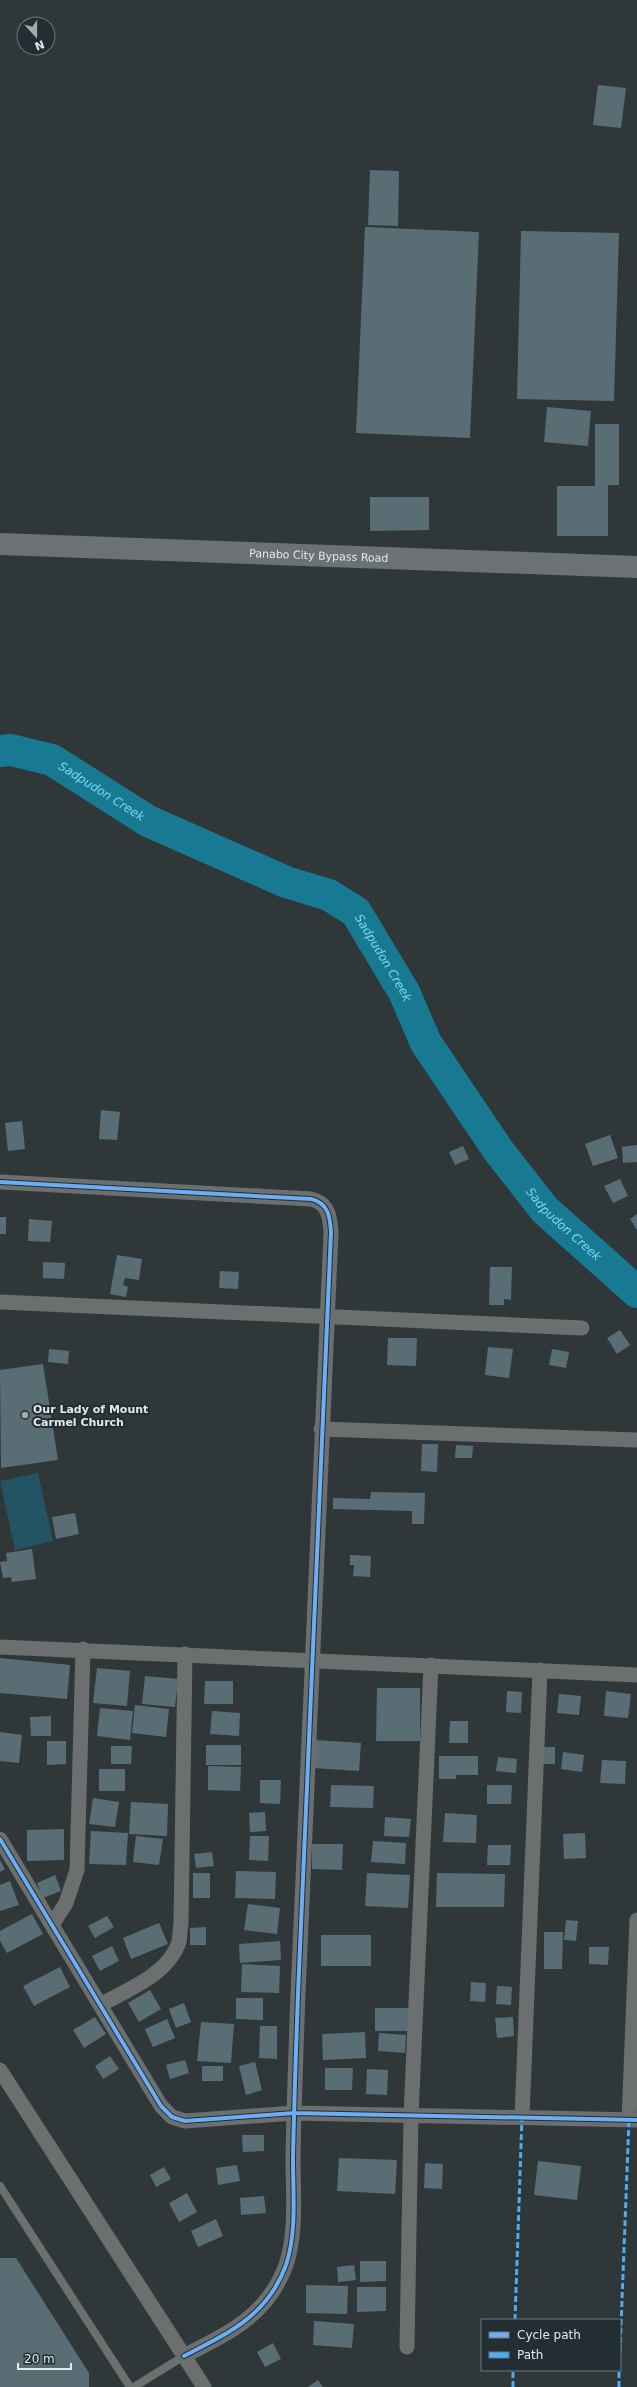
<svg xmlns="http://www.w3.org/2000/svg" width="637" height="2387" font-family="'DejaVu Sans',sans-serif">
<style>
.grass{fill:#225463}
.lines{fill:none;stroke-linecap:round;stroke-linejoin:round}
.river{stroke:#177992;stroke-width:32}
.building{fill:#596e74}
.lane{stroke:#6c6f6f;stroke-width:8}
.street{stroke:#6c6f6f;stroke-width:15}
.secondary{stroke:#6c7273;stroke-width:22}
.quiet{stroke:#49aef6;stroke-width:3;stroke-dasharray:6 3;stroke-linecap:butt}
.cycleway-casing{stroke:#232e32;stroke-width:6}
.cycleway{stroke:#6dadf4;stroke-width:4}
.poi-dot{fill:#a3abac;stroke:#232e32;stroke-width:1.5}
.labels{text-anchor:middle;stroke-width:4;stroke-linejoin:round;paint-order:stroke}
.street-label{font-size:11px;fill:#e1e9eb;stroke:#232e32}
.poi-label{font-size:11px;font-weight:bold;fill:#e1e9eb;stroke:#232e32;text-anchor:start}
.water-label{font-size:12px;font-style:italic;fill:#77d9f8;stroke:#232e32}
</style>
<rect width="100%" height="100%" fill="#303738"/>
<path class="grass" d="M 38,1473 L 53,1541 L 15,1550 L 0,1481 Z"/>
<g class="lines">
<path class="river" id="s1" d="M 0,751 L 11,750 L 52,760 L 148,821 L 286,882 L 329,895 L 356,912 L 404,992 L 426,1043 L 498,1150 L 545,1210 L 637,1292"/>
</g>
<path class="building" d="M 598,85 L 626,88 L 621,128 L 593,125 Z
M 370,170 L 399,171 L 398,226 L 368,225 Z
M 365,227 L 479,232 L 470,438 L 356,433 Z
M 521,231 L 619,233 L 614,401 L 517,399 Z
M 547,407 L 591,411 L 588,446 L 544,442 Z
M 595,424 L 619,424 L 619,485 L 608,485 L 608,536 L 557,536 L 557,486 L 595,486 Z
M 370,497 L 429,497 L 429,530 L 370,531 Z
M 101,1110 L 120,1112 L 117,1140 L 99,1139 Z
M 22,1121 L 25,1149 L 8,1151 L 5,1123 Z
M 610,1135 L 618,1158 L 593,1166 L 585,1144 Z
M 637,1145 L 637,1162 L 623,1163 L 622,1147 Z
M 463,1146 L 469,1159 L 455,1165 L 449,1152 Z
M 620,1179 L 628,1196 L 613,1203 L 604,1186 Z
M 637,1214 L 637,1230 L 630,1219 Z
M 0,1217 L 6,1217 L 6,1234 L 0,1234 Z
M 29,1219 L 52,1221 L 50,1242 L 28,1241 Z
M 117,1255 L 142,1259 L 139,1280 L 125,1278 L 123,1285 L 128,1287 L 126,1297 L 110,1294 Z
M 43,1262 L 65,1263 L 64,1279 L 43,1278 Z
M 490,1267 L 512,1267 L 511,1300 L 504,1299 L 504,1305 L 489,1305 Z
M 220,1271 L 239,1272 L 238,1289 L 219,1288 Z
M 620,1330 L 630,1345 L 617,1354 L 607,1338 Z
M 388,1338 L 417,1338 L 416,1366 L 387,1365 Z
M 488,1347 L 513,1349 L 509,1378 L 485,1375 Z
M 49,1349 L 69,1351 L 68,1364 L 48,1362 Z
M 552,1349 L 569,1352 L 566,1368 L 549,1365 Z
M 43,1364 L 58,1460 L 1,1468 L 0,1370 Z
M 422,1444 L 438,1444 L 437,1472 L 421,1471 Z
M 456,1445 L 473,1446 L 472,1458 L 455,1458 Z
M 371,1492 L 425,1493 L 424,1524 L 412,1524 L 412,1511 L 333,1509 L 333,1498 L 370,1499 Z
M 75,1513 L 79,1534 L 56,1539 L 52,1517 Z
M 32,1549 L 36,1579 L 12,1582 L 11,1577 L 3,1578 L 0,1562 L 7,1561 L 6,1553 Z
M 350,1555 L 371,1556 L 370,1577 L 353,1576 L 354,1565 L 350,1565 Z
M 0,1658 L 70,1665 L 67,1699 L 0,1693 Z
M 97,1668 L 130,1671 L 127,1706 L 93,1703 Z
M 145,1676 L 178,1679 L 175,1707 L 142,1704 Z
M 205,1681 L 233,1681 L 233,1704 L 204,1704 Z
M 377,1688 L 420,1688 L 420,1741 L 376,1741 Z
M 507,1691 L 522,1692 L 521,1713 L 506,1712 Z
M 606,1691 L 631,1694 L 628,1718 L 604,1716 Z
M 559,1694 L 581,1696 L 579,1715 L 557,1713 Z
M 135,1705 L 169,1709 L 166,1737 L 132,1733 Z
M 100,1708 L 133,1711 L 130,1740 L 97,1736 Z
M 212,1711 L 240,1713 L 239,1736 L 210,1734 Z
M 51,1716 L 51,1736 L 31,1736 L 30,1717 Z
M 450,1721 L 468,1721 L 468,1743 L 449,1743 Z
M 0,1732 L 22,1735 L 19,1763 L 0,1761 Z
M 314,1740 L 361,1743 L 359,1771 L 313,1768 Z
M 47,1741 L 66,1741 L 66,1764 L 47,1765 Z
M 206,1745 L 241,1745 L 241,1765 L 206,1765 Z
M 111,1746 L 132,1746 L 131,1764 L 111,1764 Z
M 540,1747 L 555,1747 L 555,1764 L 539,1764 Z
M 563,1752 L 584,1755 L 582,1772 L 561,1769 Z
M 439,1756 L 478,1756 L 478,1775 L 456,1775 L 456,1779 L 439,1779 Z
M 498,1757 L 517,1759 L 516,1773 L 496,1771 Z
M 602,1760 L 626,1761 L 625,1784 L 600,1783 Z
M 208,1766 L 241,1767 L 240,1791 L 208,1790 Z
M 99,1769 L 125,1769 L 125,1791 L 99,1791 Z
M 260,1780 L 281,1780 L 280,1804 L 260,1803 Z
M 331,1785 L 374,1786 L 373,1808 L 330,1807 Z
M 487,1785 L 512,1785 L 511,1804 L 487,1804 Z
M 93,1798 L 119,1802 L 115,1827 L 89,1824 Z
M 131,1802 L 168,1804 L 167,1836 L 129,1834 Z
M 265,1812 L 266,1831 L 250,1832 L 249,1813 Z
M 445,1813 L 477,1815 L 476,1843 L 443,1842 Z
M 385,1817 L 411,1819 L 409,1837 L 384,1836 Z
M 64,1829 L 64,1860 L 27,1861 L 27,1830 Z
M 91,1831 L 128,1833 L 126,1865 L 89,1864 Z
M 585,1833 L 586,1858 L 564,1859 L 563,1834 Z
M 136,1836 L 163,1839 L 159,1865 L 133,1862 Z
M 250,1836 L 269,1836 L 268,1861 L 249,1860 Z
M 373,1841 L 406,1843 L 405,1864 L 371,1862 Z
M 312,1844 L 343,1844 L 342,1870 L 312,1869 Z
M 488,1845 L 511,1845 L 510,1865 L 487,1865 Z
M 212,1852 L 214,1866 L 196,1868 L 194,1854 Z
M 0,1860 L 5,1869 L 0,1872 Z
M 236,1871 L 276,1872 L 275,1899 L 235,1898 Z
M 193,1873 L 210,1873 L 210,1898 L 193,1898 Z
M 367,1873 L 410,1875 L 408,1908 L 365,1906 Z
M 437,1873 L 505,1874 L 504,1907 L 436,1907 Z
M 55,1875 L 61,1891 L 43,1898 L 37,1883 Z
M 10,1881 L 19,1905 L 0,1911 L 0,1885 Z
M 248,1904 L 280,1908 L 277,1934 L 244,1930 Z
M 32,1914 L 43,1934 L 7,1953 L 0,1941 L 0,1931 Z
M 107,1916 L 114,1927 L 95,1938 L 88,1926 Z
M 566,1920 L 578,1921 L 576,1941 L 564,1940 Z
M 159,1923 L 168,1944 L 131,1959 L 123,1938 Z
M 206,1927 L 206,1945 L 190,1945 L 190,1928 Z
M 544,1932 L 563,1932 L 562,1969 L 544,1969 Z
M 321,1935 L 371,1935 L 371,1966 L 321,1966 Z
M 280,1941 L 281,1960 L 240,1963 L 239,1944 Z
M 112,1946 L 119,1961 L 100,1971 L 92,1956 Z
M 589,1947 L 609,1947 L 608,1965 L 589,1964 Z
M 242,1964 L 280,1966 L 279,1993 L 241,1992 Z
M 60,1967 L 70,1987 L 34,2006 L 23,1986 Z
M 471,1982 L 486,1983 L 485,2002 L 470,2001 Z
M 497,1986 L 512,1987 L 511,2005 L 496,2004 Z
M 150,1990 L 161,2009 L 139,2022 L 128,2003 Z
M 236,1998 L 263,1998 L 263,2020 L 236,2019 Z
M 184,2003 L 191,2022 L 176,2028 L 169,2009 Z
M 375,2008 L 409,2008 L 409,2031 L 375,2031 Z
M 95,2017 L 106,2034 L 84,2048 L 73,2030 Z
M 513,2017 L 514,2036 L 497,2038 L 495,2018 Z
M 167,2019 L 175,2038 L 153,2047 L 145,2029 Z
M 201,2022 L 234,2024 L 231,2063 L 197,2061 Z
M 260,2026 L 277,2026 L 277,2059 L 259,2058 Z
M 365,2032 L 366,2058 L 323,2060 L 322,2034 Z
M 379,2033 L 406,2035 L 405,2053 L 378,2051 Z
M 110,2056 L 119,2069 L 103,2079 L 95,2066 Z
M 185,2060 L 189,2073 L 170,2079 L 166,2065 Z
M 255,2062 L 262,2090 L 246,2095 L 239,2066 Z
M 202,2066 L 223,2066 L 223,2081 L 202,2081 Z
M 325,2068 L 353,2068 L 352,2090 L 325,2090 Z
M 367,2069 L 388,2070 L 387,2095 L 366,2094 Z
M 242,2135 L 264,2135 L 264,2151 L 243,2152 Z
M 339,2158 L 397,2160 L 395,2194 L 337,2191 Z
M 538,2161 L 581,2166 L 577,2200 L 534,2195 Z
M 425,2163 L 443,2164 L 442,2189 L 424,2188 Z
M 237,2165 L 240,2181 L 218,2185 L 216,2168 Z
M 164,2167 L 171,2179 L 156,2187 L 150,2175 Z
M 187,2193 L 197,2212 L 179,2222 L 169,2203 Z
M 264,2196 L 266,2213 L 241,2215 L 240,2198 Z
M 216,2219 L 223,2236 L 198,2247 L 191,2231 Z
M 0,2258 L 16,2258 L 89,2373 L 89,2387 L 0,2387 Z
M 360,2261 L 386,2261 L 386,2281 L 360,2282 Z
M 354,2265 L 356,2280 L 338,2282 L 337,2267 Z
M 306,2285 L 348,2286 L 347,2314 L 306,2313 Z
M 357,2287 L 386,2287 L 386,2311 L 357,2312 Z
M 314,2321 L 354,2324 L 352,2348 L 313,2345 Z
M 273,2343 L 281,2359 L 265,2367 L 257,2352 Z
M 318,2380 L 323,2387 L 308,2387 Z"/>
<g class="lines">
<path class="lane" d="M 0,2186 L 130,2387
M 134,2387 L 184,2356"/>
<path class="street" d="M 0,1182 L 311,1199 C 328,1203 330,1216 331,1232 C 318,1486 308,1740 298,1994 C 296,2049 294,2104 293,2159 C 293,2193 297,2232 286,2265 C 268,2315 229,2333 184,2356
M 0,1302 L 582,1328
M 321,1429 L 637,1440
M 0,1647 L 637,1675
M 0,1839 L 161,2106 L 172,2117 L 185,2121 L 294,2113 L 637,2120
M 52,1925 L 66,1903 L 77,1870 L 83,1649
M 100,2005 C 127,1990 168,1975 179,1942 C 180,1937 180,1929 181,1924 L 185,1654
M 0,2070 L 204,2387
M 522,2117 L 540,1670
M 629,2120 L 637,1920
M 407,2347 L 411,2116 L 431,1665"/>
<path class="secondary" id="s2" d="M 0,544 L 637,567"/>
<path class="quiet" d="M 515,2320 L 522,2117
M 620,2352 L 629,2120
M 513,2387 L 513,2370
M 619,2387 L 619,2370"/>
<defs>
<path id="cycleway" d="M 0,1182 L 311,1199 C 328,1203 330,1216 331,1232 C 318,1486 308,1740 298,1994 C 296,2049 294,2104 293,2159 C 293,2193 297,2232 286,2265 C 268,2315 229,2333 184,2356
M 0,1839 L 161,2106 L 172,2117 L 185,2121 L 294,2113 L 637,2120"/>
</defs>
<use href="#cycleway" class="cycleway-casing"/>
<use href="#cycleway" class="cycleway"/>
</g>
<circle class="poi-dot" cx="25" cy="1415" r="4"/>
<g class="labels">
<g class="street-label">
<text dy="4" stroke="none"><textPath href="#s2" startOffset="319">Panabo City Bypass Road</textPath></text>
</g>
<g class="poi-label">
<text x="33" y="1413">Our Lady of Mount<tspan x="33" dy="13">Carmel Church</tspan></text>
</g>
<g class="water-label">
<text dy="4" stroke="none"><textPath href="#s1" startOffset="112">Sadpudon Creek</textPath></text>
<text dy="4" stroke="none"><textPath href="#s1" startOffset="448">Sadpudon Creek</textPath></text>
<text dy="4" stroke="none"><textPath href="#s1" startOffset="772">Sadpudon Creek</textPath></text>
</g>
</g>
<rect x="481" y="2319" width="140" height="52" fill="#232e32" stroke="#6f797c"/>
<rect x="489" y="2332" width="20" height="6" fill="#6dadf4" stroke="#6f797c"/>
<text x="517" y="2339" font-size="12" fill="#e1e9eb">Cycle path</text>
<rect x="489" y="2352" width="20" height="6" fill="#49aef6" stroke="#6f797c"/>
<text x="517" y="2359" font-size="12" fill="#e1e9eb">Path</text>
<g transform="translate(36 36) rotate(159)"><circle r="19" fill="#232e32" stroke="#6f797c"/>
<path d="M0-3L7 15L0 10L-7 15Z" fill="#a3abac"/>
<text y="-6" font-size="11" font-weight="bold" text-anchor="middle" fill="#e1e9eb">N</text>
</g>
<path d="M18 2363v6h53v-6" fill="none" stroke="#e1e9eb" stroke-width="2"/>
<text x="24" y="2363" font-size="12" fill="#e1e9eb" stroke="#232e32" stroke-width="3" paint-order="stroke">20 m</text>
</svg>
